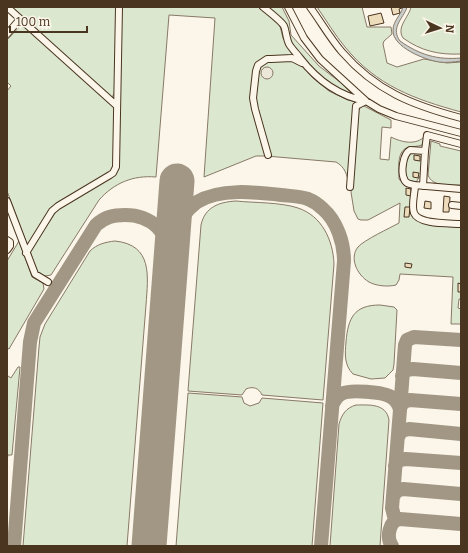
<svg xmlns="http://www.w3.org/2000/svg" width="468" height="553" font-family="Bitter,serif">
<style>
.green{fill:#dce7d0;stroke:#887966}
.parking{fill:#ede7d9;stroke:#887966}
.water{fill:#c9cecd;stroke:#887966}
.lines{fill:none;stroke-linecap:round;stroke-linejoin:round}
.taxiway{stroke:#a29684;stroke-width:14}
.runway{stroke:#a29684;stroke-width:35}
.building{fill:#ecdcbc;stroke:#4a3520}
.minor-casing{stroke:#4a3520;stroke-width:8}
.minor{stroke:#fbf6e9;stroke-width:6}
</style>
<rect width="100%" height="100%" fill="#fbf6e9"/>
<path class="green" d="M 12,7 L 117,7 L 115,90 L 114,94 L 112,97 L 107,96 Z
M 120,7 L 260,7 L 280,26 L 283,38 L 295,55 L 288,56 L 303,67 L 313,78 L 329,91 L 348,100 L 355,101 L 349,184 C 347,175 345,167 336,162 L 266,156 L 256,156 L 204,177 L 215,18 L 169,15 L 156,177 C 133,175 114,183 99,200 L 51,275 L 45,276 L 37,273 L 30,251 L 57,210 L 114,174 Z
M 267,7 L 282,7 L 289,21 L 291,35 L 319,66 L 340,82 L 354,96 C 329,86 302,64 290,40 C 288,37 288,34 287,31 C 282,22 273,14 267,7 Z
M 317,7 L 362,7 L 367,27 L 391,27 L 392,34 L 384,41 L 383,44 L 387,63 L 397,67 L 424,59 L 447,63 L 461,62 L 461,112 C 414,99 377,86 345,47 C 335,35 326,20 317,7 Z
M 411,7 L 461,7 L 461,54 C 439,55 421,51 403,38 C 396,27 409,17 411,7 Z
M 23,23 L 115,107 L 114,167 L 112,171 L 59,203 L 28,247 L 7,191 L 7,91 L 11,86 L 7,82 L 7,40 Z
M 364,106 L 391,120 L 391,128 L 382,127 L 380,159 L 389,160 L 391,137 C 401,142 416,146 425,136 L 422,145 C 417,147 413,146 409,147 C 396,150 399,169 399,179 L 405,186 L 413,188 L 416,219 C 427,228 447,226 461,227 L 461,299 L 459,299 L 458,308 L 461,309 L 461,324 L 451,324 L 453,277 L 400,274 L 399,280 L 396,285 C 388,287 376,286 369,282 C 357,275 349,258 358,247 C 364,240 390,228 399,223 L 400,203 L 368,220 L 361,220 L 358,219 L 354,211 L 351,192 L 358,111 L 361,107 Z
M 431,141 L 440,144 L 440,146 L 461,151 L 461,185 C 450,185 432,187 428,175 Z
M 411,152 L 419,152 L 422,156 L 421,175 L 416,182 L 408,180 C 403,172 406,159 411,152 Z
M 236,201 C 255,203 280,202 298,208 C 322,216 333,240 334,264 L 323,400 L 262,395 C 259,388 253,386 246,389 L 242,395 L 188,391 L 201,225 C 205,207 219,202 236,201 Z
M 19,241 L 31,274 L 32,277 L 43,283 L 44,289 L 9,349 L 7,348 L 7,261 Z
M 115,241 C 153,245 148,276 146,305 L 127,546 L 23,546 L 39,347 L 40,337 L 45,324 L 90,251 C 97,244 106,242 115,241 Z
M 380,305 L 394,307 L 397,310 L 394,364 L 393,370 L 385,378 L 371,379 L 353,374 C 344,365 345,354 346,342 C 348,318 354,305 380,305 Z
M 18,367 L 20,367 L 12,455 L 8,455 L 7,460 L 7,377 L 8,376 L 11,378 Z
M 188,393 L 242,397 L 244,403 L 250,406 L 259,403 L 262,398 L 323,403 L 312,546 L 176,546 Z
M 356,405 C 369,405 386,403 389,420 L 380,546 L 330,546 L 339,424 C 342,414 346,408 356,405 Z"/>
<path class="parking" d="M261 73a6 6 0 1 1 12 0a6 6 0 1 1-12 0Z"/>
<path class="water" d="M 403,7 L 407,7 L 406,10 C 401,20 391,29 400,41 C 420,55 437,60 461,58 L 461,61 C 454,62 446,63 439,62 C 425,60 392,47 393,30 C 393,21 401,15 403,7 Z"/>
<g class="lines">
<path class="taxiway" d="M 173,236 C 178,222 185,211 197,202 C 220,188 255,192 281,195 C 290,196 299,196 308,199 C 313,201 319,205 323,209 C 337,221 344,243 344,261 L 321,546
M 402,376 L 406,370 L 413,369 L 461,373
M 332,406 C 334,401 336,397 341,394 C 349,389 384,392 391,397 C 396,400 399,405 400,410 L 392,508 L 394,516 L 400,519 C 389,520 386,538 392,546
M 400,408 L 403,402 L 410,400 L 461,404
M 400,410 L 405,345 L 407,340 L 414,337 L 461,340
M 398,437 L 401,431 L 409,429 L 461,434
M 395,466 L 399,460 L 406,459 L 461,463
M 393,497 L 396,491 L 403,489 L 461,494
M 400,519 L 461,524
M 14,546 L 30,342 L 34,323 L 96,225 C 105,217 113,215 125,215 C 152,215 168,232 171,259"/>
<path class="runway" d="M 149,546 L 177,181"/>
</g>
<path class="building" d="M 391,7 L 401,7 L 402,8 L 399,9 L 400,13 L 393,15 Z
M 381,13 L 384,23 L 370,26 L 368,16 Z
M 414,155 L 420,156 L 420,161 L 414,160 Z
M 413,172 L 419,173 L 418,178 L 413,177 Z
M 406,188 L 411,189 L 411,196 L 406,195 Z
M 444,196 L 450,197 L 449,212 L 443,212 Z
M 425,201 L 431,202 L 431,209 L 424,208 Z
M 405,207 L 410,207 L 409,217 L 404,217 Z
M 405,263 L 412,264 L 411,268 L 405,267 Z
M 458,283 L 461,284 L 461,299 L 461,292 L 458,292 Z"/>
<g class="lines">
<defs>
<path id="minor" d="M 7,7 L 117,106
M 263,7 C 268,11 281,21 284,26 C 286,30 286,38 289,44 C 292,49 297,54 300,58 C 317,80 338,96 366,101 L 356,106 L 350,187
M 288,7 L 304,38 L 320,59 L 366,101 L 379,109 L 396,116 L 461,133
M 310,7 C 321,22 330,38 342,52 C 376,91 412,105 461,118
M 7,34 L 20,19
M 271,59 L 292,58 L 302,63
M 425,151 L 427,135 L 461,144
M 268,155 L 255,109 L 253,98 L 256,71 L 258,65 L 267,59 L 274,59
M 415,185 C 415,193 411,205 414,213 C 419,225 450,223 461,224
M 423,186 L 425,151 L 410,150 C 403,154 400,173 405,181 C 407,184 410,184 414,185 L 461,189
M 7,201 L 35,274 L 48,282
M 452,205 L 461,206
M 7,240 L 10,242 L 10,246 L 7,250
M 26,253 L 52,211 L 58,206 L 110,175 L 113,173 L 116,167 L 119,7"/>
</defs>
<use href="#minor" class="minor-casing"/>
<use href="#minor" class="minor"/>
</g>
<rect width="468" height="553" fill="none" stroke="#4a3520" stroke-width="16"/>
<g transform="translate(440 28) rotate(94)" stroke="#fbf6e9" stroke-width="3" paint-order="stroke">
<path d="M0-3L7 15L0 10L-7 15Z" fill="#4a3520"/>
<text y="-6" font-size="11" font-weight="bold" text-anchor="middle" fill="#4a3520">N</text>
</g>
<path d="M10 26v6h77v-6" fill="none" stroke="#4a3520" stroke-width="2"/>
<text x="16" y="26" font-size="12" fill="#4a3520" stroke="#fbf6e9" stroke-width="3" paint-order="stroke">100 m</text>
</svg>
